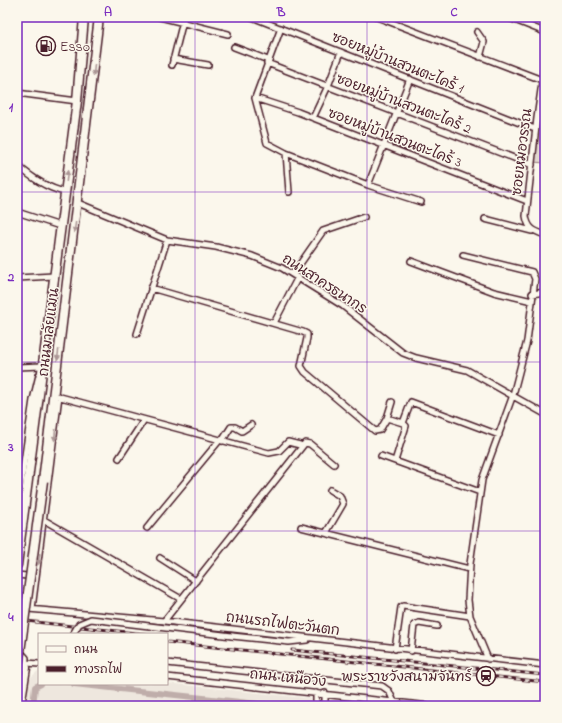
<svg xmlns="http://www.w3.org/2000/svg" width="562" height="723" font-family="'Indie Flower','Playpen Sans Thai',sans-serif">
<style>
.built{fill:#eee7de}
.pitch{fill:#e2d7d0;stroke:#967b7e}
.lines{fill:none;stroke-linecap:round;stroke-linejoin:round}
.canal{stroke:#bfadaa;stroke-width:6}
.minor-casing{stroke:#4a1f2b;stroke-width:8}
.trunk-casing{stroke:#4a1f2b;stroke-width:11}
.minor{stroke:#fbf7ec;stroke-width:5}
.trunk{stroke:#fbf7ec;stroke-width:8}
.rail-casing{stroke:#4a1f2b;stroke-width:3}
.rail{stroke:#fbf7ec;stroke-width:1.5;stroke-dasharray:4.5;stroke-linecap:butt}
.minor-bridge-casing{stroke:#4a1f2b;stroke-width:8;stroke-linecap:butt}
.trunk-bridge-casing{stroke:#4a1f2b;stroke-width:11;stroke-linecap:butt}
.minor-bridge{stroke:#fbf7ec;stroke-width:5}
.trunk-bridge{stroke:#fbf7ec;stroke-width:8}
.oneway{fill:#ab9695}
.grid{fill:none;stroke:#7b2cbf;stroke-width:1;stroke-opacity:0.55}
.labels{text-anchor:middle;stroke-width:3;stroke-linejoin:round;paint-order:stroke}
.poi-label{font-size:14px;fill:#4a1f2b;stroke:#fbf7ec;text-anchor:start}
.street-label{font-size:14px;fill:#4a1f2b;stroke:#fbf7ec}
.neatline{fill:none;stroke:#7b2cbf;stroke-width:1.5}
.grid-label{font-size:13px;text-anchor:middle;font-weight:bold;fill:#7b2cbf}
</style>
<rect width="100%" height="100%" fill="#fbf7ec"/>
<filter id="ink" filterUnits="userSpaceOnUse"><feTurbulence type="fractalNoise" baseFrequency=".025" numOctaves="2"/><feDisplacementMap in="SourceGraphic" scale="8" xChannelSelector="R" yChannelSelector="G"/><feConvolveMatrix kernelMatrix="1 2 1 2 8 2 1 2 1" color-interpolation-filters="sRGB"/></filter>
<g filter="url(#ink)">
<path class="built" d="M 39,670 L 39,684 L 167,683 L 380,706 L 26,706 L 29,679 Z"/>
<path class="pitch" d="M 538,120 L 545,121 L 545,163 L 533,162 Z"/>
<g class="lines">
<path class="canal" d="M 74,684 L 277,706
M 33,706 L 35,687 L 41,684"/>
<defs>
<path id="minor" d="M 160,17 L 228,34
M 252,17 L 535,129
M 377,17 L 542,80
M 507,17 L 545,32
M 281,28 L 255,98 L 267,143 L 286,153 L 368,185 L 421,202
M 477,32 L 484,42 L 480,57
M 234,47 L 268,60
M 173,59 L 208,65
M 545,61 L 537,118 L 526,216 C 528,229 534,231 545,235
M 267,63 L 532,165
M 172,65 L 184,17
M 17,93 L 77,101
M 255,98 L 298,112 L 527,201
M 313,118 L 328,86 L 341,52
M 537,118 L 545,119
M 286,153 L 289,192
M 17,165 C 31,177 46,188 65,192
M 368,185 L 410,79
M 78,203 L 167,240 L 216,247 L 252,256 L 282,268 L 343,306 L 403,353 L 416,358 L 467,370 L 545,414
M 17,212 L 60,226
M 485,219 L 532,231
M 463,255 L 532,272 L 535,279 L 527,341 L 513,395 L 482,480 L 470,564 L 468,600 L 470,616 L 488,659
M 411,261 L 494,292 L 532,301
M 293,274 L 323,231 L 364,217
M 17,278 L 54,276
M 151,288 L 303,332 L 307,334 L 307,338 L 301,366 L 305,372 L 375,431 L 380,430 L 387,418 L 403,423
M 532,294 L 545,292
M 274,323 L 298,277
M 137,334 L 167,240
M 17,367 L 42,366
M 53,395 L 269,453 L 279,451 L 288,442 L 300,445
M 387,418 L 392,402
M 222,441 L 231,427 L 235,427 L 242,431 L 251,425
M 381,456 L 480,492
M 119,458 L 144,420
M 395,461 L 406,426 L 403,423 L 411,402 L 499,435
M 17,510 L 33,400 L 39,375
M 44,520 L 181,599
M 301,527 L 469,569
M 147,528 L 219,441
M 326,533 L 343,504 L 340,496 L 330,490
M 160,558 L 196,581
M 17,575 L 27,576 L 31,579
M 17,608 L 164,621 L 545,665
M 32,609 L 59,396
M 164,621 L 305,443 L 310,444 L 334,464
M 232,636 L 289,642 L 307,640
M 395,649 L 401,607 L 403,606 L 470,616
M 19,650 L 26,658 L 25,669
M 411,651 L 414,625 L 419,623 L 437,626
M 27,663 L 39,664
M 167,663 L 382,686 L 389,691 L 394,702
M 167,677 L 430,706
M 316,693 L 316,706
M 325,706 L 325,693"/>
<path id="trunk" d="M 43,481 L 99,17
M 17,565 L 77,101 L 84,17
M 20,706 L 26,668"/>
</defs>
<use href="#minor" class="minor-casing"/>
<use href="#trunk" class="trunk-casing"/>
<use href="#minor" class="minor"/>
<use href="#trunk" class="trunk"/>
<defs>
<path id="rail" d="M 17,620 L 145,634
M 167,642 L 545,682
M 292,650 L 545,675"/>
</defs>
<use href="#rail" class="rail-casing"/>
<use href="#rail" class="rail"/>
<defs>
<path id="minor-bridge" d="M 73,634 L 79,624 L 91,619 L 232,636"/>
<path id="trunk-bridge" d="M 17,674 L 43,481"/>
</defs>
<use href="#minor-bridge" class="minor-bridge-casing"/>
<use href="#trunk-bridge" class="trunk-bridge-casing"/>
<use href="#minor-bridge" class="minor-bridge"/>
<use href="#trunk-bridge" class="trunk-bridge"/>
</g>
<defs><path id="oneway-solid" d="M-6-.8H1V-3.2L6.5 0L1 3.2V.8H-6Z"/></defs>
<g class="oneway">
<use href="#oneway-solid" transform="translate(94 70) rotate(96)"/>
<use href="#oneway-solid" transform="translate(67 176) rotate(-83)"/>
<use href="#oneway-solid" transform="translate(75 227) rotate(98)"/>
<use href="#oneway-solid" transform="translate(58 355) rotate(97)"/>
<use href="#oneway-solid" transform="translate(55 435) rotate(96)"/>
<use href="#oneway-solid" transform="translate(39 559) rotate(98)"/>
</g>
</g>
<path class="grid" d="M 195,17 L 195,706M 367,17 L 367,706M 17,192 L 545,192M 17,362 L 545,362M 17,531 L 545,531"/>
<defs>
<symbol id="fuel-ring" viewBox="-11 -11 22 22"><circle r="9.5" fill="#fbf7ec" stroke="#4a1f2b" stroke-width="1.5"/><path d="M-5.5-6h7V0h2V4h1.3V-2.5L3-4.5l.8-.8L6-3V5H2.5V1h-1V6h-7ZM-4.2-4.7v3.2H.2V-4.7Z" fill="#4a1f2b"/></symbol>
<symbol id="station-ring" viewBox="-11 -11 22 22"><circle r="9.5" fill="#fbf7ec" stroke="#4a1f2b" stroke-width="1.5"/><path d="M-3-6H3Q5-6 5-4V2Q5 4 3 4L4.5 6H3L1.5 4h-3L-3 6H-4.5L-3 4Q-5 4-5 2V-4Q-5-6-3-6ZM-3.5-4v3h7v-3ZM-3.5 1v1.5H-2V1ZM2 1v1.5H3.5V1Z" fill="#4a1f2b"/></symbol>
</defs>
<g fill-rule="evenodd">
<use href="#fuel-ring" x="35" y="35" width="22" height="22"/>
<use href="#station-ring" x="475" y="665" width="22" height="22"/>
</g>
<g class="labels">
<g class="poi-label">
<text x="60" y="51">Esso</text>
<text x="472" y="681" text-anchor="end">พระราชวังสนามจันทร์</text>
</g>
<g class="street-label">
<text transform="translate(398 62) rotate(22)" y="5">ซอยหมู่บ้านสวนตะไคร้ 1</text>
<text transform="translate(404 103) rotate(21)" y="5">ซอยหมู่บ้านสวนตะไคร้ 2</text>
<text transform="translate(395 137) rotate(21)" y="5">ซอยหมู่บ้านสวนตะไคร้ 3</text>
<text transform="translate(521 152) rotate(-83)" y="5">ซอยหมอวรรณ</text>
<text transform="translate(325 283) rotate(33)" y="5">ถนนสาครธนากร</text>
<text transform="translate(48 332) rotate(-83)" y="5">ถนนมาลัยแมน</text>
<text transform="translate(283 623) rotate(7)" y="5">ถนนรถไฟตะวันตก</text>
<text transform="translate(288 677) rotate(6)" y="5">ถนน เหนือวัง</text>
</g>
</g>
<rect width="562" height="723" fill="none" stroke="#fbf7ec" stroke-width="44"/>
<rect x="38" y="633" width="130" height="52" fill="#fbf7ec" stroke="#b4a19f"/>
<rect x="46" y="646" width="20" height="6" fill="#fbf7ec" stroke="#b4a19f"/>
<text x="74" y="653" font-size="12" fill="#4a1f2b">ถนน</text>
<rect x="46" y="666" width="20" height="6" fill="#4a1f2b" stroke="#b4a19f"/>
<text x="74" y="673" font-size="12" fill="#4a1f2b">ทางรถไฟ</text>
<rect x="22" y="22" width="518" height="679" class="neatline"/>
<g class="grid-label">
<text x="108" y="16">A</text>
<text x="281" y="16">B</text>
<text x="454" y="16">C</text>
<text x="11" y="111">1</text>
<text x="11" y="281">2</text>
<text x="11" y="451">3</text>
<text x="11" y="621">4</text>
</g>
</svg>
